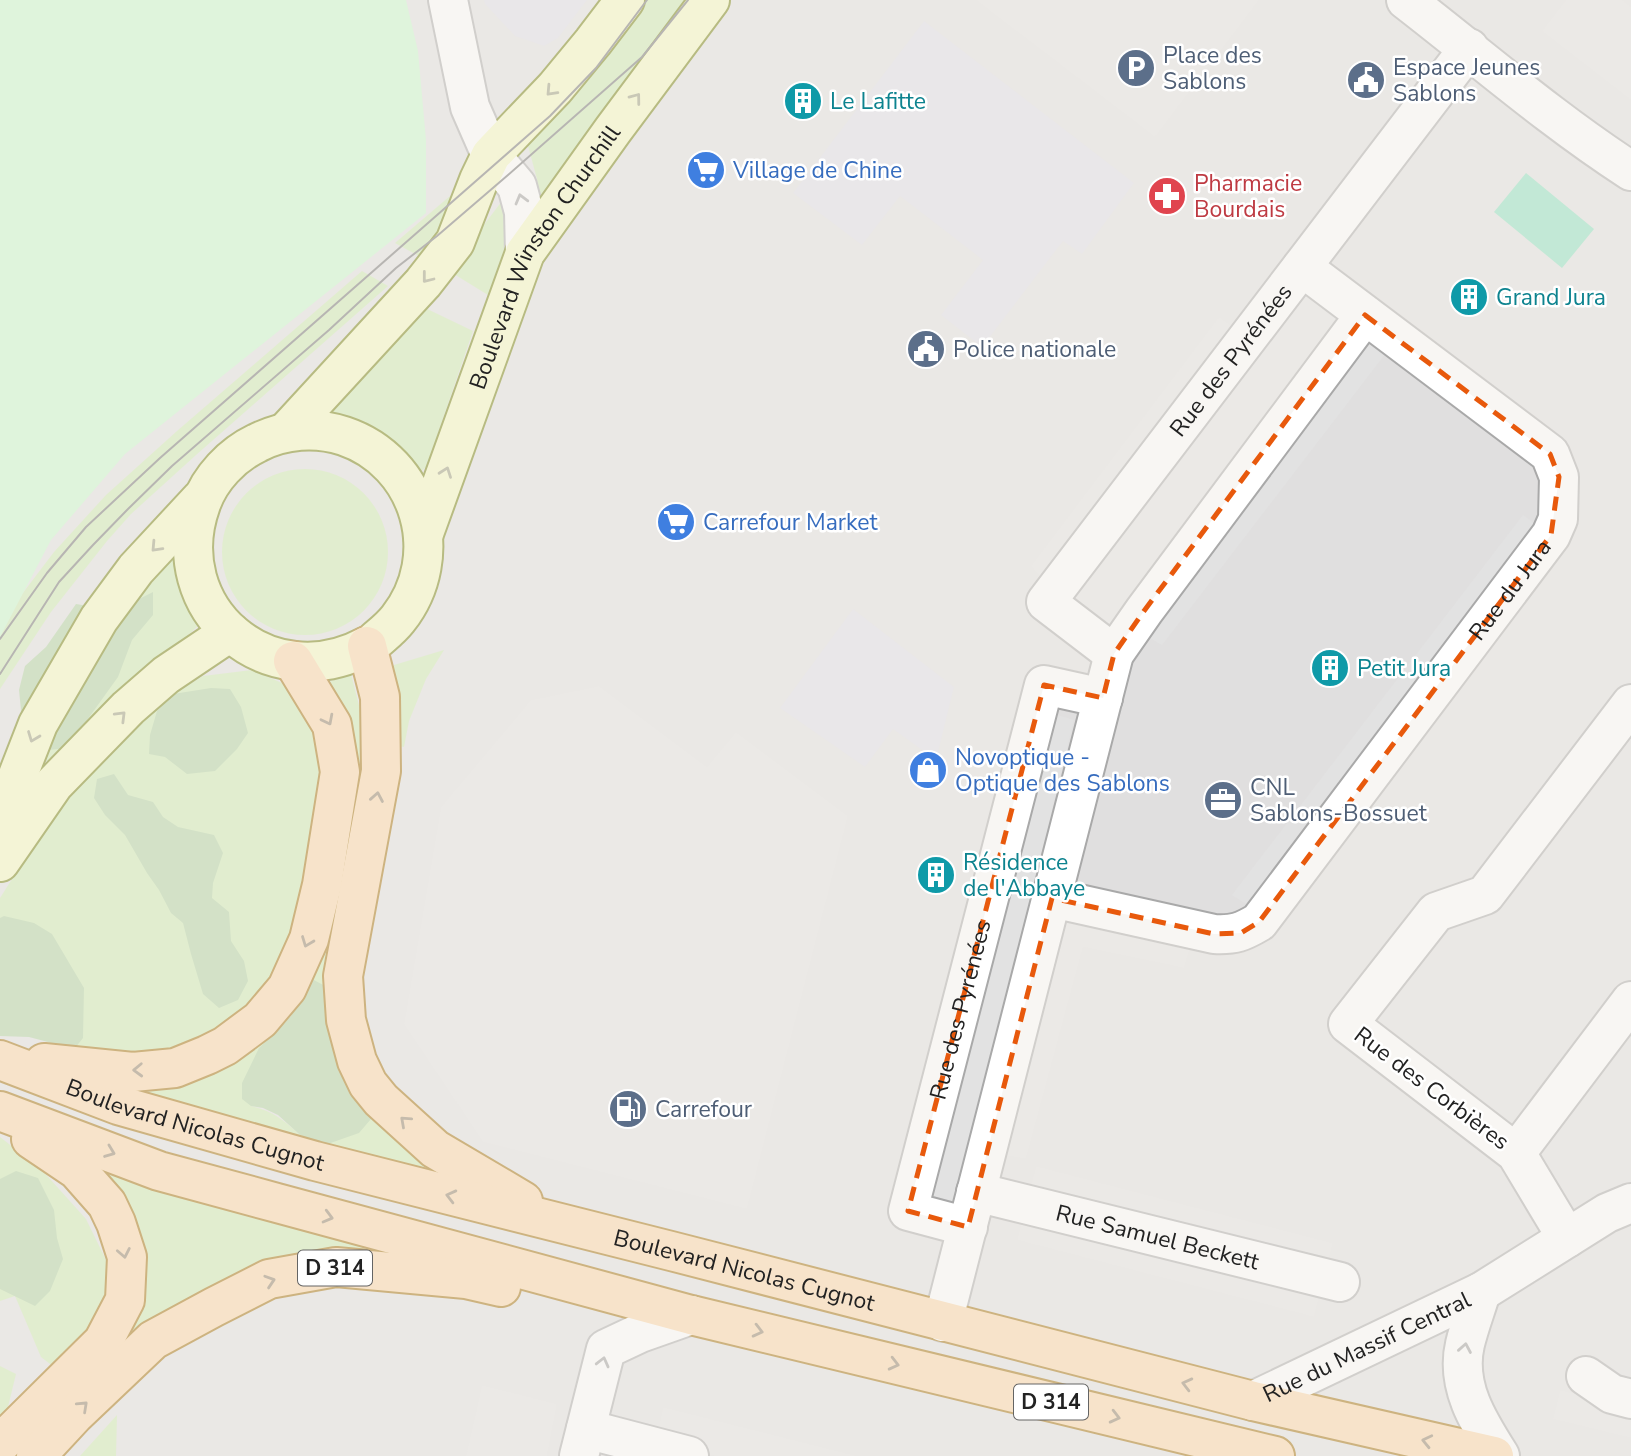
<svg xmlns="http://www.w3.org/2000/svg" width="1631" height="1456" font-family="'Nunito Sans',sans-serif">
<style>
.residential{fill:#e0dfdf}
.grass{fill:#cdebb0}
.forest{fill:#add19e}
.park{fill:#c8facc}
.pitch{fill:#88e0be}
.parking{fill:#e2e2e2}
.plaza{fill:#dddde8}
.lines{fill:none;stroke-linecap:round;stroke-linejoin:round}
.street-casing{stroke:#a9a9a9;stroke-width:42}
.secondary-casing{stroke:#707d05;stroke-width:42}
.primary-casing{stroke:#a06b00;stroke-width:42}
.street{stroke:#fff;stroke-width:38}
.secondary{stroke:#f7fabf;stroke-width:38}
.primary{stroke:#fcd6a4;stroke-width:38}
.tram{stroke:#707070;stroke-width:2}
.oneway{stroke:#979978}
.oneway2{stroke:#9c9c9c}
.oneway3{stroke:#8f7c63}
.marked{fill:none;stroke:#e8590c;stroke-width:5;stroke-dasharray:14 9;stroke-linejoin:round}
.labels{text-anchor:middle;stroke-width:5;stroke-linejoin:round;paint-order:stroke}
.shield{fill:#fff;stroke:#646464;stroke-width:2}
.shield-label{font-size:21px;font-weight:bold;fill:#222}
.service-label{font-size:23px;fill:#4e5e75;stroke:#fff;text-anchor:start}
.culture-label{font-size:23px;fill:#0d838f;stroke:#fff;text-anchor:start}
.shop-label{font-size:23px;fill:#366cbe;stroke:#fff;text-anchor:start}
.health-label{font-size:23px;fill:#be3a42;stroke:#fff;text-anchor:start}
.street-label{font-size:23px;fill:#222;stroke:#fff}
</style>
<rect width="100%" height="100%" fill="#f2efe9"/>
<path class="residential" d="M 0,0 L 1631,0 L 1631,1456 L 0,1456 Z"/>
<path class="grass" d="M 638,0 L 700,0 L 549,196 L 542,195 L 538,190 L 537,179 L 524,131 Z
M 450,196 L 448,212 L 428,261 L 395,243 Z
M 502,201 L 511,230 L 488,295 L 449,271 Z
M 362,271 L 388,286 L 196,455 L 131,514 L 107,541 L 51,612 L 0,689 L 0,627 L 16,602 L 54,552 L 106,495 L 177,431 Z
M 421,306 L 473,331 L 438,433 L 429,465 L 420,472 L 330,414 L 332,403 Z
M222 552a83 83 0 1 1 166 0a83 83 0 1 1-166 0Z
M 176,541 L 175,564 L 184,603 L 198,626 L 130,688 L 52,766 L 36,751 Z
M 444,650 L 426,679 L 409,721 L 404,747 L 395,745 L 394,665 Z
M 252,670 L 291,687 L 320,727 L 327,774 L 288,964 L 244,1015 L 176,1057 L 82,1050 L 0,1026 L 0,898 L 54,813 L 112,750 L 173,694 L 203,676 Z
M 351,674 L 362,717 L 365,776 L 327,987 L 299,997 L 291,1016 L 278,1030 L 251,1106 C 271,1110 284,1120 299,1134 L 377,1112 L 464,1179 L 322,1146 L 128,1091 L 211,1067 L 320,944 L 326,683 Z
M 0,1137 L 41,1169 L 86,1219 L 107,1262 L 109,1296 L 96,1325 L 54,1367 L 41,1357 L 15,1296 L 0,1301 Z
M 84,1166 L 372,1248 L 260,1261 L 151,1324 L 20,1456 L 10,1456 L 129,1311 Z
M 0,1366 L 16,1374 L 6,1415 L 0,1421 Z
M 117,1415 L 116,1456 L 80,1456 Z"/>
<path class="forest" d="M 153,592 L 153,615 L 132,640 L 118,677 L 67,748 L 49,750 L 49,732 L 22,720 L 19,690 L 25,666 L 46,647 L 76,604 L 94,607 L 125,606 Z
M 211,688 L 230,689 L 241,707 L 248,733 L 237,749 L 215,771 L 187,774 L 165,757 L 149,754 L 150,735 L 157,711 L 173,694 Z
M 114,774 L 128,795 L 153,802 L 163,817 L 178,827 L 214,835 L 223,853 L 213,883 L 212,898 L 229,912 L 231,941 L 244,961 L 248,981 L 238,1000 L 219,1008 L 203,994 L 191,954 L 183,923 L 171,913 L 159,890 L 147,873 L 125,835 L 105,815 L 94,798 L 97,779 Z
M 4,916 L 34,923 L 52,934 L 84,988 L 83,1038 L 71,1053 L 48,1042 L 29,1037 L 0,1036 L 0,918 Z
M 312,979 L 327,987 L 377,1112 L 359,1133 L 322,1146 L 299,1134 L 278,1115 L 263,1108 L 251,1106 L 242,1099 L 242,1083 L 259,1048 L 278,1030 L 291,1016 L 299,997 Z
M 16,1171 L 38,1178 L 54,1210 L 57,1238 L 63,1259 L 50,1291 L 35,1306 L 0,1289 L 0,1179 Z"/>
<path class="park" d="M 0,0 L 406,0 L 418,51 L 426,140 L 426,213 L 125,454 L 51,540 L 0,637 Z"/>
<path class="pitch" d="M 1526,173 L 1594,229 L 1562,268 L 1494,212 Z"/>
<path class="parking" d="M 976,0 L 1259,0 L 1155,137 Z
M 1566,0 L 1622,0 L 1631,7 L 1631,100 L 1542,31 Z
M 1302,280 L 1392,345 L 1162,645 L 1143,634 L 1132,653 L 1067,607 L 1031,566 L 1219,317 L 1253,341 Z
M 1523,515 L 1543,530 L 1256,910 L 1232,895 Z
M 599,686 L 707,767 L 736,732 L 848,816 L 747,1209 L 483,1142 L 404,1024 L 441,807 L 531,700 Z
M 1047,712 L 1074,720 L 956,1203 L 926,1195 Z
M 1067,919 L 1190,948 L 1184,968 L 1083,947 L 1026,1159 L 1002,1155 Z
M 1036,1166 L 1333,1243 L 1314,1317 L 1017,1240 Z
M 482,1385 L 557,1404 L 547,1456 L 466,1456 Z
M 1560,1390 L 1631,1408 L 1631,1438 L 1553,1419 Z
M 663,1407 L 857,1456 L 714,1456 L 656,1441 Z"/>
<path class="plaza" d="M 484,0 L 587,0 L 558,38 L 544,46 L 515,36 L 485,4 Z
M 924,21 L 1134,183 L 1082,254 L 1063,241 L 982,347 L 941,315 L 983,260 L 900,196 L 862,245 L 793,193 Z
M 853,609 L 954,687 L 936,760 L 893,729 L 865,767 L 780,708 Z"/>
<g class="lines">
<defs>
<g id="street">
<path d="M 448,0 L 470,107 L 491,155 L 517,186 L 524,212 L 525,253"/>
<path d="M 1406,0 C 1481,58 1552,120 1631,171"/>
<path id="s1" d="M 1114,654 L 1046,602 L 1469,48"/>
<path id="s2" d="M 1052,898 L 1214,934 C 1235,935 1242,932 1259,922 L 1551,535 L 1558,519 L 1559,477 L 1550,454 L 1302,267"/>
<path d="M 1516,1153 L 1631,1001"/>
<path id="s3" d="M 976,1192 L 1340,1282"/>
<path id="s4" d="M 968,1227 L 908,1211 L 1044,685 L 1103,698"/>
<path d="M 1567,1238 L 1516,1153 L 1348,1024 L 1436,912 L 1485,895 L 1631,704"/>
<path d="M 1481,1292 C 1476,1309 1469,1327 1465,1344 C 1455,1386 1479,1423 1500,1456"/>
<path d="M 943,1322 L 1114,654 L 1144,611 L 1365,315"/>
<path d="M 1586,1376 L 1612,1394 L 1631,1399"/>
<path id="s5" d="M 1253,1401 L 1481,1292 L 1607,1213 L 1631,1203"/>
<path d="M 586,1429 L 689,1456"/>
<path d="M 579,1456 L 606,1349 L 640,1333 L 691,1315"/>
</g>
<g id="secondary">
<path d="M 286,432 L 423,283 L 455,242 L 479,180 L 491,155 L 555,88 L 593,42 L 625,0"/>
<path id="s6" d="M 423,536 L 525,253 L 613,130 L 710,0"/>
<path d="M 367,646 C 269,699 163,609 201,504 C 210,478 232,455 257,443 C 284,429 316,427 344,436 C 421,462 448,556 398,619 C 391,628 383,634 375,641"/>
<path d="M 0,821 L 38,724 L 99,619 L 136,569 L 201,499"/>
<path d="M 0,862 L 54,784 L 128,708 L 166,675 L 230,632"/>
</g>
<g id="primary">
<path d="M 367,646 L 380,697 L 381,771 L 343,976 L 346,1020 L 357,1061 L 368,1084 L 381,1100 L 435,1149 L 523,1201"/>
<path id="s7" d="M 0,1060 L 118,1105 L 315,1161 L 671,1251 L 1253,1401 L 1494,1456"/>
<path d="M 44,1063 L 133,1072 L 175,1068 L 207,1055 L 225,1046 L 260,1020 L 287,988 L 309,939 L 322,885 L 340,772 L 332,725 L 293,661"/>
<path d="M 0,1111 L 159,1171 L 277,1203 L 691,1315 L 1275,1456"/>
<path d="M 0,1444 L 103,1342 L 125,1300 L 127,1257 L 116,1223 L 107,1204 L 77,1170 L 31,1139"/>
<path d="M 36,1456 L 74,1415 L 153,1340 L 214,1307 L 269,1279 L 336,1267 L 466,1279 L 501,1287"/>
</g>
</defs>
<use href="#street" class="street-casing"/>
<use href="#secondary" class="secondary-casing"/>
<use href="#primary" class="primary-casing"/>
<use href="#street" class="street"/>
<use href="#secondary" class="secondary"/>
<use href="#primary" class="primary"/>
<path class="tram" d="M 0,639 L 47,573 L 86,527 L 160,458 L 550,116 L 596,68 L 647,0
M 0,674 L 59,582 L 93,545 L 128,509 L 172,466 L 329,330 L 396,268 L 437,236 L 508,175 L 642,57 L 688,0"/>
</g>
<defs><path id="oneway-chevron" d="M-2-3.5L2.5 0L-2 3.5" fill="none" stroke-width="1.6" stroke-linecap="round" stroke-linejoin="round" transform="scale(1.75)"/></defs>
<g class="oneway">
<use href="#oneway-chevron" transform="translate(551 91) rotate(133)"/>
<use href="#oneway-chevron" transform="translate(636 98) rotate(-53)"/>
<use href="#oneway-chevron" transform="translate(427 278) rotate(128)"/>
<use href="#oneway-chevron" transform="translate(446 472) rotate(-70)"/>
<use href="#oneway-chevron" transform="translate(156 547) rotate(133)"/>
<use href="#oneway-chevron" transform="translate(121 716) rotate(-45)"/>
<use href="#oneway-chevron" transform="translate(33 737) rotate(111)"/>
</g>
<g class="oneway2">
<use href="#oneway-chevron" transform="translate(521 199) rotate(-105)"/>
<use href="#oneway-chevron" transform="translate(1465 1348) rotate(-80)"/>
<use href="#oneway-chevron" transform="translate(603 1362) rotate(-76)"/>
</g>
<g class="oneway3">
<use href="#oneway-chevron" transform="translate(328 720) rotate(63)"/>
<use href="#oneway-chevron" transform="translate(377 797) rotate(-80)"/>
<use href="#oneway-chevron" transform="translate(307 942) rotate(111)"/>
<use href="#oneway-chevron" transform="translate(138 1070) rotate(178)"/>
<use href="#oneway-chevron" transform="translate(405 1121) rotate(-138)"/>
<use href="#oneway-chevron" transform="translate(110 1152) rotate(21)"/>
<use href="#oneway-chevron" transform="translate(451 1196) rotate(-166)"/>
<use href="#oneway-chevron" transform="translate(328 1217) rotate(15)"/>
<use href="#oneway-chevron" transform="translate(124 1253) rotate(79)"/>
<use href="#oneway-chevron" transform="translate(270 1281) rotate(-18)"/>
<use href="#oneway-chevron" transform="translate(758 1331) rotate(14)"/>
<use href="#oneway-chevron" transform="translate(894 1364) rotate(14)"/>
<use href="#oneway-chevron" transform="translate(1187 1384) rotate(-166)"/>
<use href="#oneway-chevron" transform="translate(83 1406) rotate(-43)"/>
<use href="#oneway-chevron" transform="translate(1115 1417) rotate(14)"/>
<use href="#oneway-chevron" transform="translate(1427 1441) rotate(-167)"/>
</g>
<path d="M0 0H1631V1456H0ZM 1365,315 L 1550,454 L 1559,477 L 1551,535 L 1259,922 L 1241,933 L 1214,934 L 1052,898 L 968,1227 L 908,1211 L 1044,685 L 1103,698 L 1114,654 L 1144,611 Z" fill="#f2efe9" fill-opacity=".55" fill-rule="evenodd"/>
<path class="marked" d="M 1365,315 L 1550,454 L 1559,477 L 1551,535 L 1259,922 L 1241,933 L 1214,934 L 1052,898 L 968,1227 L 908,1211 L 1044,685 L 1103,698 L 1114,654 L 1144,611 Z"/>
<defs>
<symbol id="parking-disc" viewBox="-11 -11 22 22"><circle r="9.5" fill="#5c6f8a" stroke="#fff"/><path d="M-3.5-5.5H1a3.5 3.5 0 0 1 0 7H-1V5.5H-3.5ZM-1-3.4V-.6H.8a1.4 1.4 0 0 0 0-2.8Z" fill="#fff"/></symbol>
<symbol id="civic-disc" viewBox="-11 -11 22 22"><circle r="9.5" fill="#5c6f8a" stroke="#fff"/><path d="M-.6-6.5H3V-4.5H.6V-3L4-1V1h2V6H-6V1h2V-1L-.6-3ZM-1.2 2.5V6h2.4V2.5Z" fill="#fff"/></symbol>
<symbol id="building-disc" viewBox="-11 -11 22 22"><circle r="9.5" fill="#0f9aa8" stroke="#fff"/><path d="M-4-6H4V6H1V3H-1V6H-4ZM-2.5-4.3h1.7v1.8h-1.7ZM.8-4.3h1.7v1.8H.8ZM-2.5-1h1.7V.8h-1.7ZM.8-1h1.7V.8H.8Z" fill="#fff"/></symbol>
<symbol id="supermarket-disc" viewBox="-11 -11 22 22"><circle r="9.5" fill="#3f7fe0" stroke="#fff"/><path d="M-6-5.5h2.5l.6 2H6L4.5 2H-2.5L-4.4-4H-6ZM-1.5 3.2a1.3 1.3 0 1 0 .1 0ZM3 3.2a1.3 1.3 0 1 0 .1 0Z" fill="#fff"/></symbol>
<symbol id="pharmacy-disc" viewBox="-11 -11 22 22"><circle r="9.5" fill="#e0444e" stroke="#fff"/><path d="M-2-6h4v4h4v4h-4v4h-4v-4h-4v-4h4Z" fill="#fff"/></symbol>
<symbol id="shop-disc" viewBox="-11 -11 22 22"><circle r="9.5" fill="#3f7fe0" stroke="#fff"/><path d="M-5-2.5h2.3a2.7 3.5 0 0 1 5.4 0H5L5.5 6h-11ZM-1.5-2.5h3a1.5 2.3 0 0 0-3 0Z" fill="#fff"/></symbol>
<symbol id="office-disc" viewBox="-11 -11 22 22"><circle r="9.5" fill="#5c6f8a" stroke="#fff"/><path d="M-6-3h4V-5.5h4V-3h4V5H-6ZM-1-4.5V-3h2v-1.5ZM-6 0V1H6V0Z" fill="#fff"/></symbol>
<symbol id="fuel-disc" viewBox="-11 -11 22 22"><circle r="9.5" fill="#5c6f8a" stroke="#fff"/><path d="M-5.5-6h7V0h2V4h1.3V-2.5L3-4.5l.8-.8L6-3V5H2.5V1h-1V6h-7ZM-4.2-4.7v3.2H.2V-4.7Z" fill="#fff"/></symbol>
</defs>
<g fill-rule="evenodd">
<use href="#parking-disc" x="1114" y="46" width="44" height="44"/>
<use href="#civic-disc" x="1344" y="58" width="44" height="44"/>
<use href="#building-disc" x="781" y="79" width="44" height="44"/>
<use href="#supermarket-disc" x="684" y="148" width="44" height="44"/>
<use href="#pharmacy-disc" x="1145" y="174" width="44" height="44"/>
<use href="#building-disc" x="1447" y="275" width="44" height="44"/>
<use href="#civic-disc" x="904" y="327" width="44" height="44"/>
<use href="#supermarket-disc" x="654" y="500" width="44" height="44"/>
<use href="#building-disc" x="1308" y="646" width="44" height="44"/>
<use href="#shop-disc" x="906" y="748" width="44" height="44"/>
<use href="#office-disc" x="1201" y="778" width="44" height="44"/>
<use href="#building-disc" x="914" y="853" width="44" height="44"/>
<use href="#fuel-disc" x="606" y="1087" width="44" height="44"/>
</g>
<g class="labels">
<g class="shield">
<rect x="298" y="1250.5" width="74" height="35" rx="5"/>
<rect x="1014" y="1384.5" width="74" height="35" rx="5"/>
</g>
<g class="shield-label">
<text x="335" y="1275">D 314</text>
<text x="1051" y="1409">D 314</text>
</g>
<g class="service-label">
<text x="1163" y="63">Place des<tspan x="1163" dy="26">Sablons</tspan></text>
<text x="1393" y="75">Espace Jeunes<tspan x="1393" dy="26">Sablons</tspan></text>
<text x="953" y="357">Police nationale</text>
<text x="1250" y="795">CNL<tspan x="1250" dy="26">Sablons-Bossuet</tspan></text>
<text x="655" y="1117">Carrefour</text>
</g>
<g class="culture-label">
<text x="830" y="109">Le Lafitte</text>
<text x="1496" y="305">Grand Jura</text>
<text x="1357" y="676">Petit Jura</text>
<text x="963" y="870">Résidence<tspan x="963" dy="26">de l'Abbaye</tspan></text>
</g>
<g class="shop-label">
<text x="733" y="178">Village de Chine</text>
<text x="703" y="530">Carrefour Market</text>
<text x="955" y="765">Novoptique -<tspan x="955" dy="26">Optique des Sablons</tspan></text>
</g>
<g class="health-label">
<text x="1194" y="191">Pharmacie<tspan x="1194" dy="26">Bourdais</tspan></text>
</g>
<g class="street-label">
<text dy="8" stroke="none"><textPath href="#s6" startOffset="306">Boulevard Winston Churchill</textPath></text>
<text dy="8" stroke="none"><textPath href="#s1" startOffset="390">Rue des Pyrénées</textPath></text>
<text dy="8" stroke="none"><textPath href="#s2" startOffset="630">Rue du Jura</textPath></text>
<text dy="8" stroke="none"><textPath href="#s4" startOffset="270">Rue des Pyrénées</textPath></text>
<text transform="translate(1432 1088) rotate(37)" y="8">Rue des Corbières</text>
<text dy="8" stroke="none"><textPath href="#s7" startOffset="206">Boulevard Nicolas Cugnot</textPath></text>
<text dy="8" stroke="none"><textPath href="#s3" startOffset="187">Rue Samuel Beckett</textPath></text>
<text dy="8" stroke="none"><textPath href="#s7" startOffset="774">Boulevard Nicolas Cugnot</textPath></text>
<text dy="8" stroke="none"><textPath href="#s5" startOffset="126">Rue du Massif Central</textPath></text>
</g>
</g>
</svg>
